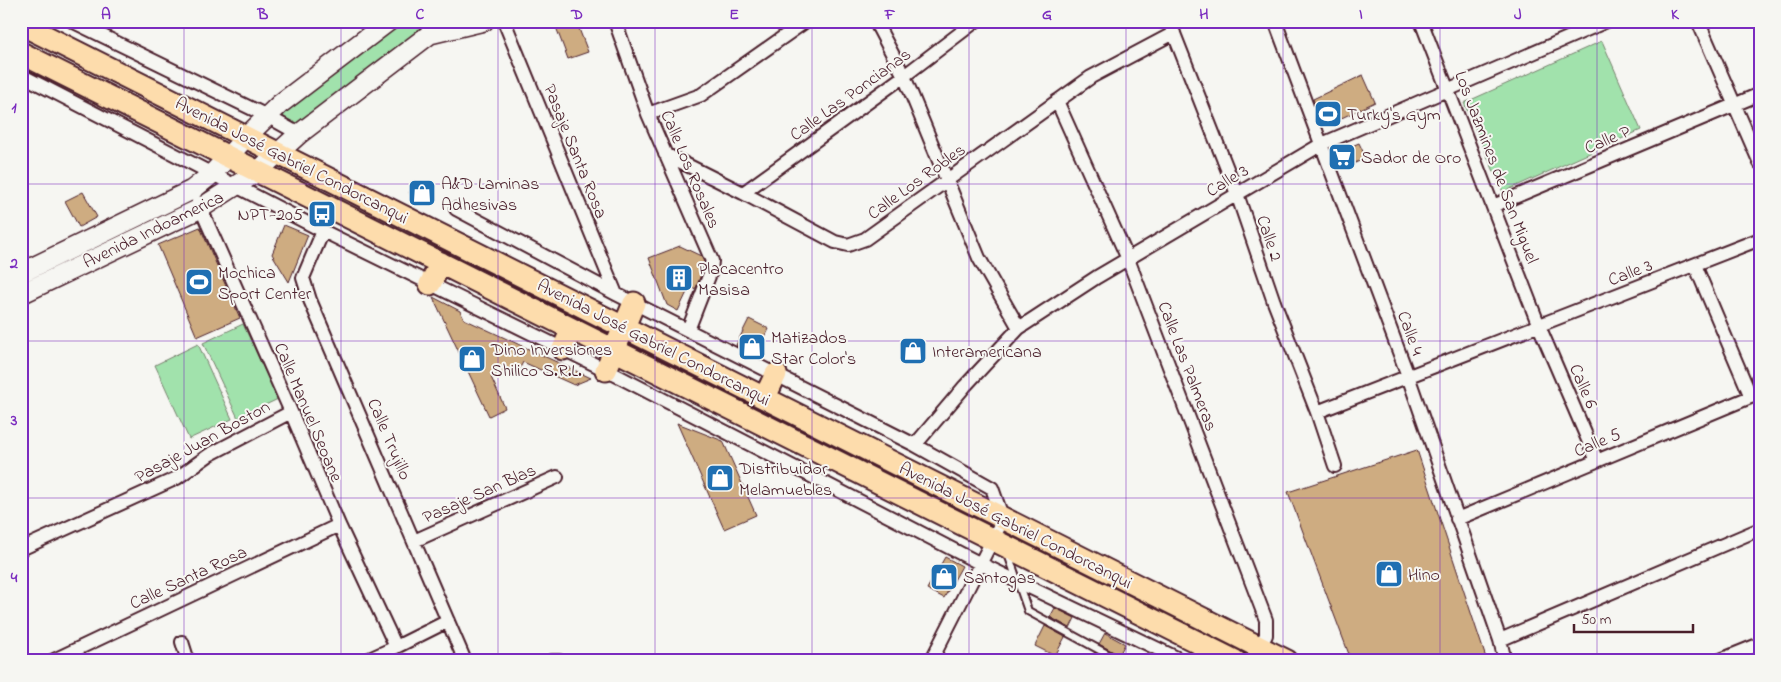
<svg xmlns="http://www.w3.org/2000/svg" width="1781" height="682" font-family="'Indie Flower',sans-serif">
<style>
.green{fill:#a1e2ac;stroke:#76806c}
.building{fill:#ceac81;stroke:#4a1f2b}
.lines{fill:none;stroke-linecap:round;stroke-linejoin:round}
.service-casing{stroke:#4a1f2b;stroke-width:10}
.minor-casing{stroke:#4a1f2b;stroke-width:16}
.secondary-casing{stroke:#4a1f2b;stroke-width:22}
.trunk-casing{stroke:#4a1f2b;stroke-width:25}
.service{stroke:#f6f6f2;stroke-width:6}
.minor{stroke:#f6f6f2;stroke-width:12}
.secondary{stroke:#f6f6f2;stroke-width:19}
.trunk{stroke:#fddcac;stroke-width:21}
.grid{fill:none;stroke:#7b2cbf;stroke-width:1;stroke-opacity:0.55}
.labels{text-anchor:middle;stroke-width:4;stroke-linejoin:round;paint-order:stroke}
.street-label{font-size:18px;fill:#4a1f2b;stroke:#f6f6f2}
.poi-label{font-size:18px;fill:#4a1f2b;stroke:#f6f6f2;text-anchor:start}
.neatline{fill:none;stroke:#7b2cbf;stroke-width:2}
.grid-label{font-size:16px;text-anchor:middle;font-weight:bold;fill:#7b2cbf}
</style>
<rect width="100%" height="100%" fill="#f6f6f2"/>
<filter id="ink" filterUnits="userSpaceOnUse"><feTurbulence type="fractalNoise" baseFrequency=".02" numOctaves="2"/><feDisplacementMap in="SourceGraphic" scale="10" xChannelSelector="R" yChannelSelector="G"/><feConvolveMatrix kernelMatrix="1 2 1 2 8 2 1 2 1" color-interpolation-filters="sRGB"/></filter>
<g filter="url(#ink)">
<path class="green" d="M 407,21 L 454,21 L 299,125 L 280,116 L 392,30 Z
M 1602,41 L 1641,130 L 1503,192 L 1464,103 Z
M 243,324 L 278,399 L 238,418 L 203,343 Z
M 198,344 L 232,419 L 189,439 L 155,365 Z"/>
<path class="building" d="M 571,21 L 576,21 L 588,52 L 568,59 L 556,27 Z
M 1363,75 L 1375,102 L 1327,125 L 1322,122 L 1313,99 Z
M 1359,143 L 1366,158 L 1342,169 L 1335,153 Z
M 429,182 L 435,194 L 415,204 L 409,192 Z
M 83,192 L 97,217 L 79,227 L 65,201 Z
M 284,225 L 308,235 L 289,282 L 272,254 Z
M 200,227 L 240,318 L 197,337 L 158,245 Z
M 680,246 L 701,256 L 704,262 L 703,269 L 696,288 L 688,290 L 678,311 L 667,305 L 649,258 Z
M 433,297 L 460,311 L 464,319 L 591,378 L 574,385 L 523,362 L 519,370 L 491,377 L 505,408 L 489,416 Z
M 749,319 L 769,329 L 756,355 L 736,345 Z
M 677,423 L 723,441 L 756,515 L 724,529 Z
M 1417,450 L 1487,661 L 1359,661 L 1350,657 L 1288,492 Z
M 945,557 L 962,566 L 944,598 L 927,589 Z
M 1055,608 L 1075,618 L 1070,628 L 1050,617 Z
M 1045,626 L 1065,637 L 1055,656 L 1035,646 Z
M 1105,633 L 1125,644 L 1119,655 L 1099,644 Z
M 1094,653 L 1109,661 L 1090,661 Z"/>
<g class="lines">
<defs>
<path id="service" d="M 1008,554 L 1028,611 L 1120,661
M 1184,661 L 1205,650"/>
<path id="minor" d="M 72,21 L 267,116 L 299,134
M 504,21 L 616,294
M 615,21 L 648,114 L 712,261 L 711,271 L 688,330
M 875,21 L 904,76 L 979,258 L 1019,328
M 1169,21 L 1237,194 L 1274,302 L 1317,412 L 1335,466
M 1275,21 L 1408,376 L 1500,640 L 1505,661
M 1421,21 L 1539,326 L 1597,461
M 1698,21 L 1760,163
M 21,75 L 323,231 L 606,370 L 981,564 L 1183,661
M 1057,101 L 1128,259 L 1266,620 L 1266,635 L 1260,647
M 648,114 L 701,95 L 806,21
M 665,154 L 743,193 L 835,242 L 848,245 L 865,239 L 1091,77 L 1174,33
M 743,193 L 904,76 L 976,21
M 198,202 L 291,412 L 339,525 L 396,647
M 1493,206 L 1760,94
M 456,209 L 616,294 L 915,445 L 992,488 L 1003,519 L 931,661
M 323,231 L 303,278 L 310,300 L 465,661
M 1695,265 L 1751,397
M 1317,412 L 1760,239
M 915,445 L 965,386 L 1019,328 L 1097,277 L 1322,144 L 1607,21
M 1457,519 L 1760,393
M 414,541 L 557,477
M 21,549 L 177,478 L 209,455 L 291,412
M 1500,640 L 1760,529
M 182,642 L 188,661
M 52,661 L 339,525
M 365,661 L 396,647 L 448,621
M 552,661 L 559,661
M 1718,661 L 1760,644"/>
<path id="secondary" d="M 21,273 L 192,190 L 212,174 L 246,137 L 280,104 L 389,21
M 21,294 L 201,208 L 257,172 L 299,134 L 430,34 L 484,21"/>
<path id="trunk" d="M 21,24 L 1287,661
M 21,53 L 1235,661
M 430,284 L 441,263
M 563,349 L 572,329
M 606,370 L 634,303
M 765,397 L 776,374"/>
</defs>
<use href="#service" class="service-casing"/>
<use href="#minor" class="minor-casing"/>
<use href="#secondary" class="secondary-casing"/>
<use href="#trunk" class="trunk-casing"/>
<use href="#service" class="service"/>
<use href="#minor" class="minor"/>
<use href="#secondary" class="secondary"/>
<use href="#trunk" class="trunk"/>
</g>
</g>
<path class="grid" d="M 184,21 L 184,661M 341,21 L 341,661M 498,21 L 498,661M 655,21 L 655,661M 812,21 L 812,661M 969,21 L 969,661M 1126,21 L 1126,661M 1283,21 L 1283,661M 1440,21 L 1440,661M 1597,21 L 1597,661M 21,184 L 1760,184M 21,341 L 1760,341M 21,498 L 1760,498"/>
<defs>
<symbol id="stadium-square" viewBox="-11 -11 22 22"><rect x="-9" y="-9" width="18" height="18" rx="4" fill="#1f6fb2" stroke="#f6f6f2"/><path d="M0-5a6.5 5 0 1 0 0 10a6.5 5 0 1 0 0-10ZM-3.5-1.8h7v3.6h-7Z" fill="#fff"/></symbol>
<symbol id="supermarket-square" viewBox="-11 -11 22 22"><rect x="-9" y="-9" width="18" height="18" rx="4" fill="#1f6fb2" stroke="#f6f6f2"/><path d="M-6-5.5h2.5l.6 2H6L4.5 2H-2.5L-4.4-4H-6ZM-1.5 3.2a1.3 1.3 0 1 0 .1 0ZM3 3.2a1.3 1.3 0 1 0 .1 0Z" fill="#fff"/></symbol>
<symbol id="shop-square" viewBox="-11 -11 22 22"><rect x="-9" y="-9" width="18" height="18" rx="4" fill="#1f6fb2" stroke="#f6f6f2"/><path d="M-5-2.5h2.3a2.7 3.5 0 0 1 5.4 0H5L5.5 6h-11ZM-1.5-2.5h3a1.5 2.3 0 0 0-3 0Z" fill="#fff"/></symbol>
<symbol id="bus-square" viewBox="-11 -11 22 22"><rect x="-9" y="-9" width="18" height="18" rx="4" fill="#1f6fb2" stroke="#f6f6f2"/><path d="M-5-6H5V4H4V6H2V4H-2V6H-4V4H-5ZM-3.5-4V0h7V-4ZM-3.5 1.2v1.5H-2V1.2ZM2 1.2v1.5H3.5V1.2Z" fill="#fff"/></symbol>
<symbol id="building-square" viewBox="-11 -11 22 22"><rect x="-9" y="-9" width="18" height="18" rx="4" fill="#1f6fb2" stroke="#f6f6f2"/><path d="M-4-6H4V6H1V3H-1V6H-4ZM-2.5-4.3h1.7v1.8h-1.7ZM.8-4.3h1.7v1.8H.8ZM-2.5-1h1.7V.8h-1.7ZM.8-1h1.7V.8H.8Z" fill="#fff"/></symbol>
</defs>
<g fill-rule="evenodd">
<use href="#stadium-square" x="1312" y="98" width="32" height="32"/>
<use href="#supermarket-square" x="1326" y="141" width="32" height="32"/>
<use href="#shop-square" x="406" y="177" width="32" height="32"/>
<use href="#bus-square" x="306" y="198" width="32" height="32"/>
<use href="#building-square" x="663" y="262" width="32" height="32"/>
<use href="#stadium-square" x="183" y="266" width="32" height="32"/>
<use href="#shop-square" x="736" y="331" width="32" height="32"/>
<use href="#shop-square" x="897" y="335" width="32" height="32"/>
<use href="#shop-square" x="456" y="343" width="32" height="32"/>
<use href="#shop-square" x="704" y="462" width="32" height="32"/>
<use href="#shop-square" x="1373" y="558" width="32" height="32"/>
<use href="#shop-square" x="928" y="561" width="32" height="32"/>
</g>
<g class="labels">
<g class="street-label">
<text transform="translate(850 94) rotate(-36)" y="6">Calle Las Poncianas</text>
<text transform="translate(1607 139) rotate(-23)" y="6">Calle P</text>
<text transform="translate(576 151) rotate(68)" y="6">Pasaje Santa Rosa</text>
<text transform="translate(292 160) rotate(27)" y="6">Avenida José Gabriel Condorcanqui</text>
<text transform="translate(1497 167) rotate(69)" y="6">Los Jazmines de San Miguel</text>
<text transform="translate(691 169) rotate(67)" y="6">Calle Los Rosales</text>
<text transform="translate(1227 180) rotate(-31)" y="6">Calle 3</text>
<text transform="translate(916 181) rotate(-36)" y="6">Calle Los Robles</text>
<text transform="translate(153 229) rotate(-26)" y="6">Avenida Indoamerica</text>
<text transform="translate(1270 238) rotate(71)" y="6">Calle 2</text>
<text transform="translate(1630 272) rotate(-21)" y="6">Calle 3</text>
<text transform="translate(1411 333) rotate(70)" y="6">Calle 4</text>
<text transform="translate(654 342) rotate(27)" y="6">Avenida José Gabriel Condorcanqui</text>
<text transform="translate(1188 366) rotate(69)" y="6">Calle Las Palmeras</text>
<text transform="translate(1584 386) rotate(67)" y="6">Calle 6</text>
<text transform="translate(309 412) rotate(67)" y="6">Calle Manuel Seoane</text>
<text transform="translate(390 439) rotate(67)" y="6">Calle Trujillo</text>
<text transform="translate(202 441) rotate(-29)" y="6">Pasaje Juan Boston</text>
<text transform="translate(1597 442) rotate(-23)" y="6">Calle 5</text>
<text transform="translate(479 493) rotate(-24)" y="6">Pasaje San Blas</text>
<text transform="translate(1016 525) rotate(27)" y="6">Avenida José Gabriel Condorcanqui</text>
<text transform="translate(188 577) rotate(-25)" y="6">Calle Santa Rosa</text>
</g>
<g class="poi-label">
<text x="1347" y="120">Turky's Gym</text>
<text x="1361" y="163">Sador de Oro</text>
<text x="441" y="189">A&amp;D Laminas<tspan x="441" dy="21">Adhesivas</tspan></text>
<text x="303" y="220" text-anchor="end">NPT-205</text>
<text x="698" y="274">Placacentro<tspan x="698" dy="21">Masisa</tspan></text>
<text x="218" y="278">Mochica<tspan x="218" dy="21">Sport Center</tspan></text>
<text x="771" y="343">Matizados<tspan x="771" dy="21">Star Color's</tspan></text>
<text x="491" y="355">Dino Inversiones<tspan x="491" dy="21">Shilico S.R.L.</tspan></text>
<text x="932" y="357">Interamericana</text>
<text x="739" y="474">Distribuidor<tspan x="739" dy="21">Melamuebles</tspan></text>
<text x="1408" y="580">Hino</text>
<text x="963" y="583">Santogas</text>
</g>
</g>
<rect width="1781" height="682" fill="none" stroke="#f6f6f2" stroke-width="55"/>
<path d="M1574 624v8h119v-8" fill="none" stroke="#4a1f2b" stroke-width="2.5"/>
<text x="1581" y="624" font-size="15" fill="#4a1f2b" stroke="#f6f6f2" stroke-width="4" paint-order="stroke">50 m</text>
<rect x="28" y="28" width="1726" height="626" class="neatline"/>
<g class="grid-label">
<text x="106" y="19">A</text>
<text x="263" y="19">B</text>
<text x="420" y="19">C</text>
<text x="577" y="19">D</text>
<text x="734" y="19">E</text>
<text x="890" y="19">F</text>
<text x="1047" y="19">G</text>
<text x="1204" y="19">H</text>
<text x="1361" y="19">I</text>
<text x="1518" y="19">J</text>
<text x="1675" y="19">K</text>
<text x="14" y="112">1</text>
<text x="14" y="268">2</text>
<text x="14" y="425">3</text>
<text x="14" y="582">4</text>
</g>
</svg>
